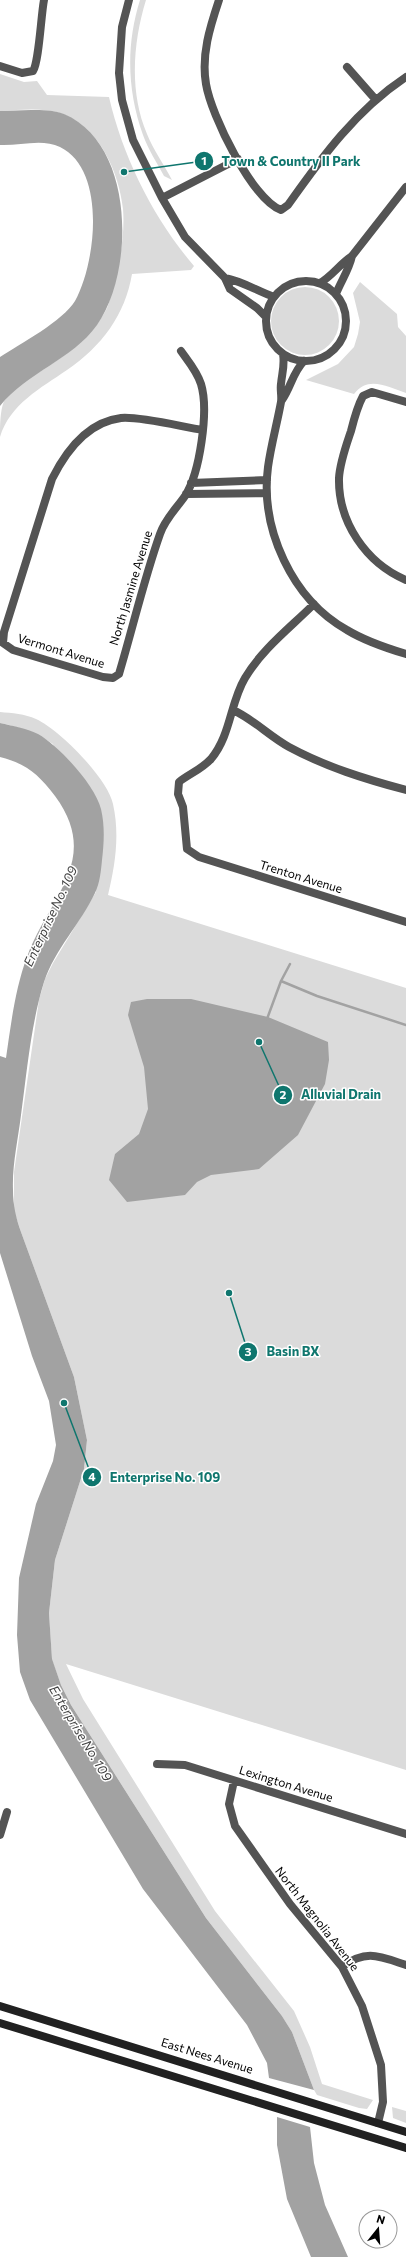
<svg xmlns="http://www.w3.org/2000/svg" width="406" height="2257" font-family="Commissioner,sans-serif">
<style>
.green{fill:#dbdbdb}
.water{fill:#a2a2a2}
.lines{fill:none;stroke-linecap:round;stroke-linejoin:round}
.stream{stroke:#a2a2a2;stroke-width:2.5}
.minor{stroke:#545454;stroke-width:8}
.secondary{stroke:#212121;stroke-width:8}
.labels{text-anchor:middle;stroke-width:3;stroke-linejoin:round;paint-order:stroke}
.street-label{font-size:12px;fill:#000;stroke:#fff}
.water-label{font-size:13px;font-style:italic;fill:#434343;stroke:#fff}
.leader{fill:none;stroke:#0f766e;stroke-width:1.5}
.callout-dot{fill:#0f766e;stroke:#fff;stroke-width:1.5}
.mark-label{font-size:12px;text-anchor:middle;font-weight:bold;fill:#fff}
.callout-label{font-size:13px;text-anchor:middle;font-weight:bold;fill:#0f766e;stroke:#fff;stroke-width:3;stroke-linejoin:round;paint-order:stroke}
</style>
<rect width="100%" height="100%" fill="#fff"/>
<path class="green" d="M 140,0 L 146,0 C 133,42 129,92 147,134 C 153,149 164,165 172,180 L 164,176 C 157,163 148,149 143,135 C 127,90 126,45 140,0 Z
M 0,74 L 24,82 L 37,81 L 47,95 L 109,97 C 123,158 154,219 194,266 L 191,270 L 132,274 C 125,315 102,346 67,370 C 41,388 10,404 0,437 C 0,426 0,411 4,401 C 13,386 31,377 46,368 C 70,352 92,336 106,310 C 110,303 111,292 114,284 C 120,261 125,234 123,209 C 119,173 100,128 63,114 C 43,107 20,110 0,111 Z
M 360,282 L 397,314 L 398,327 L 406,336 L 406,393 C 388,387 368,375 354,394 L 306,380 L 338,364 L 354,347 L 358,334 L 360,322 L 353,293 Z
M271 321a34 34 0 1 1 68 0a34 34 0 1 1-68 0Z
M 0,712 C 12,713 25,714 36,719 C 60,730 108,779 113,804 C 120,835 115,866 108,895 L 406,988 L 406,1770 L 66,1664 L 83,1699 L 215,1911 L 294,2011 L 310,2047 L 322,2084 L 373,2100 L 367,2109 L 359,2108 L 317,2095 L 314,2090 L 292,2032 L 282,2016 L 206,1918 L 71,1705 L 61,1685 L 52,1660 L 49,1613 L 55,1560 L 84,1469 L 87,1440 L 74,1377 L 21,1232 L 14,1211 L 14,1172 L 39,1000 L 45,979 L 53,963 L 96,892 L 53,744 C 36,733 20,727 0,723 Z
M 392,2107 L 406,2111 L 406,2123 L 393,2118 Z"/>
<path class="water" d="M 31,110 C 42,110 54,110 64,114 C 135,144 135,271 97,325 C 72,360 27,372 0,406 L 0,357 C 20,344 63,321 75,301 C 96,263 107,170 60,147 C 42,138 19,146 0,145 L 0,111 Z
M 0,723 C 13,726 26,728 38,734 C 59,746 95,785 101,809 C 105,826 104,843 102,860 C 101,870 100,883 95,893 C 81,923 55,949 44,982 C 31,1024 27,1071 21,1115 C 18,1140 12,1165 13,1190 C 13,1205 16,1218 21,1232 L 74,1377 L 87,1440 L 84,1469 L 55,1560 L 49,1613 L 52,1659 L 61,1685 L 71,1705 L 206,1918 L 282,2016 L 292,2032 L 314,2090 L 269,2078 L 267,2063 L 247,2025 L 143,1889 L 30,1700 L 20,1672 L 17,1635 L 19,1578 L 36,1504 L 53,1461 L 56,1445 L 49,1401 L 32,1356 L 0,1253 L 0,1056 L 6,1058 C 11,1024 15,989 27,957 C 49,897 102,860 55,796 C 38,774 27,764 0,757 Z
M 147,999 L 191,999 L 268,1017 L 328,1042 L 329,1060 L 325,1084 L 298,1135 L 259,1169 L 211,1175 L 197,1182 L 185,1195 L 127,1202 L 109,1180 L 115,1154 L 139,1134 L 148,1109 L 144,1067 L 128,1015 L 131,1002 Z
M 277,2117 L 310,2127 L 314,2163 L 325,2205 L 348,2257 L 311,2257 L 287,2199 L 277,2145 Z"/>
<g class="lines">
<path class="stream" d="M 281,981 L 317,996 L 406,1025
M 267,1019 L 281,981 L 290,964"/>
<path class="minor" d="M 129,0 L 122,27 L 119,73 L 122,100 L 133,140 L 162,198 L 185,237 L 225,278 L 230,289 L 257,308 L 266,317
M 219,0 C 210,27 201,55 206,84 C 211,115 252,199 281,210 L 288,205 C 322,157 356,110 406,77
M 0,66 L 22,73 L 33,71 C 39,62 41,15 44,0
M 347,67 L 376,100
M 162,198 L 238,159
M 225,278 C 242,281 257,291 274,297
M266 321a40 40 0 1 1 80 0a40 40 0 1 1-80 0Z
M 320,283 C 332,276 340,264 352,256 L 406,187
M 336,294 C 341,281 349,270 352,256
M 181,351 C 188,361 197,371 201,384 C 209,410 200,473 185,496 C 176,509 165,519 160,534 C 144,579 133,627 119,674 L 113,678 L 103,677 L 13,650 L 3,643 L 4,632 L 52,479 C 66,451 87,422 121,418 C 139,416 183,427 203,430
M 283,354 C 285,365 282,373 281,384 C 280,390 282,396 281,402 C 277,424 271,445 268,467 C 260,529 292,599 347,630 C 365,641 386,648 406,654
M 282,400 C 291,387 293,372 304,361
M 406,402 L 372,392 L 363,396 C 357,407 354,419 351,431 C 346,446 340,462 339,478 C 338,522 366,563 406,580
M 191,483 L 267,480
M 186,494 L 267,493
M 314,604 C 291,627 262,649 245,678 C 230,703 231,735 211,759 C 202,769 189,774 179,782 L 178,794 L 183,807 L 187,849 L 199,857 L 406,922
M 233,710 C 253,719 269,736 289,747 C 326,767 365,779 406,790
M 157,1764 L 185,1765 L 406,1834
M 234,1781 L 229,1804 L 235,1826 L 290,1904 L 342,1967 L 362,2006 L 381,2065 L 383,2102 L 378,2123
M 0,1835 L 7,1812
M 342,1967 C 366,1949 379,1956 406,1965"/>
<path class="secondary" d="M 0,2006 L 406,2132
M 0,2023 L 406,2148"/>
</g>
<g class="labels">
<g class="street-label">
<text transform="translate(131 588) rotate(-73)" y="4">North Jasmine Avenue</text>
<text transform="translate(61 651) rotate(17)" y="4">Vermont Avenue</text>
<text transform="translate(301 877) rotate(17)" y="4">Trenton Avenue</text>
<text transform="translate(286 1784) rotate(17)" y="4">Lexington Avenue</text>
<text transform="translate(317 1919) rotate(52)" y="4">North Magnolia Avenue</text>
<text transform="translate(207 2056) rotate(17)" y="4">East Nees Avenue</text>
</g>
<g class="water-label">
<text transform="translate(50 916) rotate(-65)" y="5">Enterprise No. 109</text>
<text transform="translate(81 1733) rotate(59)" y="5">Enterprise No. 109</text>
</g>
</g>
<path class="leader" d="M124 172L204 161M259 1042L283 1095M229 1293L248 1352M64 1403L92 1477"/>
<g class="callout-dot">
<circle cx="124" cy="172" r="4"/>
<circle cx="259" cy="1042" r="4"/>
<circle cx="229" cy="1293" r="4"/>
<circle cx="64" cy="1403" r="4"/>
<circle cx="204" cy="161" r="10"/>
<circle cx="283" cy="1095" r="10"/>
<circle cx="248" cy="1352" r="10"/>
<circle cx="92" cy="1477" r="10"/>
</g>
<g class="mark-label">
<text x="204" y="165">1</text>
<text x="283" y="1099">2</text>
<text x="248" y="1356">3</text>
<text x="92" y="1481">4</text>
</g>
<g class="callout-label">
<text x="291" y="166">Town &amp; Country II Park</text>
<text x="341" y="1099">Alluvial Drain</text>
<text x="293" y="1356">Basin BX</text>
<text x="165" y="1482">Enterprise No. 109</text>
</g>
<g transform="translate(378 2229) rotate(17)"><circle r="19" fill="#ffffff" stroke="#999999"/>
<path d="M0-3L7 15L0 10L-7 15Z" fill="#000000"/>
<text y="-6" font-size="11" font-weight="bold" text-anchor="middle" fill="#000000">N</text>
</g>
</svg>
